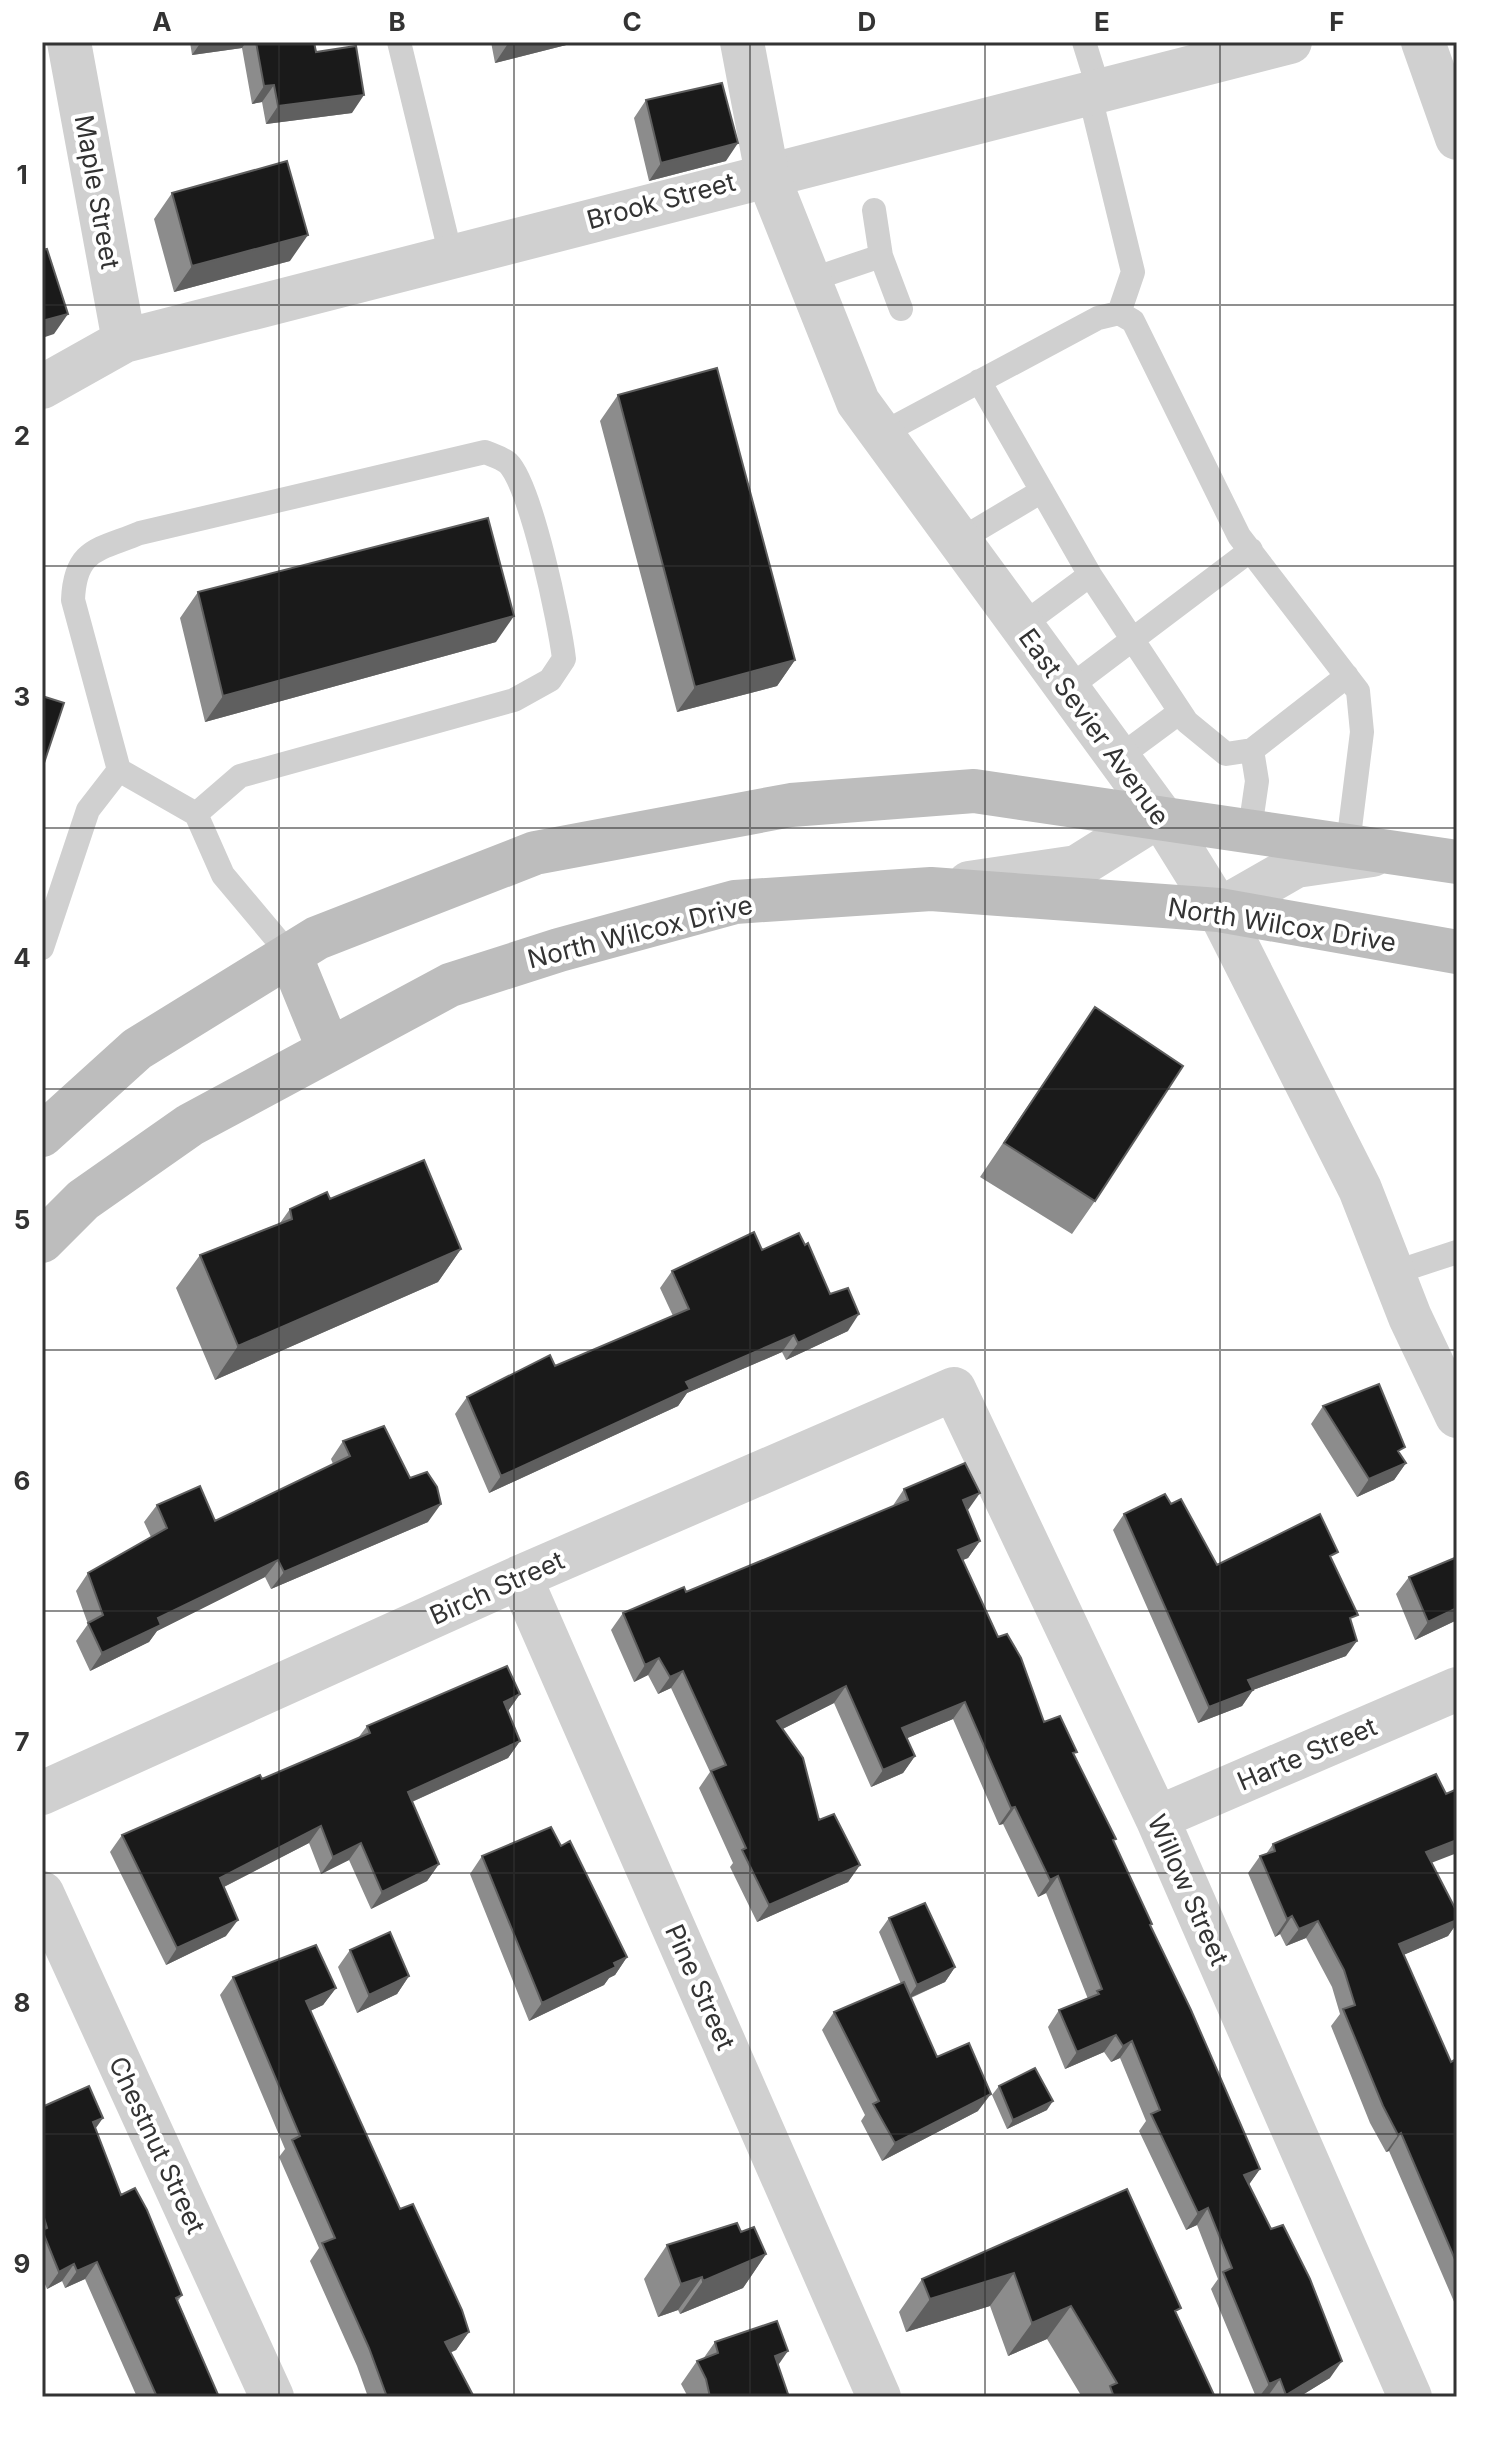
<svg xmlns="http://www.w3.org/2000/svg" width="1499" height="2439" font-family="Inter,sans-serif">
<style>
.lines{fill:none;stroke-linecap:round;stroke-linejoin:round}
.service{stroke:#d0d0d0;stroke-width:24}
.minor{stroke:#d0d0d0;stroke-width:44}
.tertiary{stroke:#d0d0d0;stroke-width:44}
.secondary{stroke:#bdbdbd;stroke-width:44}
.wall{fill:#8c8c8c}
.shaded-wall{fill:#5f5f5f}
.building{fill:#1a1a1a;stroke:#5f5f5f;stroke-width:2}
.grid{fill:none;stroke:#333;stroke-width:2;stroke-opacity:0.55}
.labels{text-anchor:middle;stroke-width:8;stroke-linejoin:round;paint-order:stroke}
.street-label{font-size:26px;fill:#333;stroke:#fff}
.neatline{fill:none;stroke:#333;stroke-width:3}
.grid-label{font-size:26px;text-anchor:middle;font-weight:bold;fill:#333}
</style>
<rect width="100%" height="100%" fill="#fff"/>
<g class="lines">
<path class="service" d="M 399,42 L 451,256
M 1084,42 L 1099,90
M 1089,92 L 1133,272 L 1119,313
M 874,210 L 881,256 L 901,309
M 810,280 L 881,256
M 979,381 L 1090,575 L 1187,722 L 1226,754 L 1252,750 L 1347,676
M 881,434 L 1098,318 L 1119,313 L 1133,321 L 1239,536 L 1358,691 L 1362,732 L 1348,844
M 958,541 L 1042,491
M 1021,626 L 1090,575
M 1067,689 L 1251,550
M 1118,758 L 1180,712
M 196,814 L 240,776 L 514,700 L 550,680 L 564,659 C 560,624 531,485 508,463 C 502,458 492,455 485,452 L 140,533 C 99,550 75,548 73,600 L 119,770 L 196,814 L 223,875 L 290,955
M 1250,829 L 1257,781 L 1252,750
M 42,948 L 88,810 L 119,770
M 1393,1273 L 1457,1252"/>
<path class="minor" d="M 69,42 L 124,341
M 1423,42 L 1457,138
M 42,387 L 124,341 L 1290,42
M 520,1577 L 879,2397
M 42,1793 L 520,1577 L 954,1389 L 1157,1818 L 1410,2397
M 1157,1818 L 1457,1689
M 42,1893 L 272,2397"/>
<path class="tertiary" d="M 742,42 L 767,174 L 858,402 L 1160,815 L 1219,910 L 1360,1189 L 1410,1317 L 1457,1416
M 969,883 L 1077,867 L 1160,815
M 1219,910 L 1296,866 L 1372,855"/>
<path class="secondary" d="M 290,955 L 329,1050
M 42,1135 L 137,1049 L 317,938 L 535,853 L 791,805 L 974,791 L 1457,862
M 42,1241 L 83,1200 L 190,1125 L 450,985 L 559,950 L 735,902 L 931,889 L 1219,910 L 1457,952"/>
</g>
<path class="wall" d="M 190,42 L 314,42 L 316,52 L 352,113 L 266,124 L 262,102 L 252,104 L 242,48 L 192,55 Z
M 491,42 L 578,42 L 495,63 Z
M 646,100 L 726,161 L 649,181 L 634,118 Z
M 172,193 L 290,261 L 174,292 L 154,219 Z
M 618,395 L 795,660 L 777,686 L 677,712 L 600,421 Z
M 198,592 L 496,642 L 205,722 L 180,618 Z
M 1095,1007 L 1095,1201 L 1072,1234 L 980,1177 Z
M 330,1199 L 461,1249 L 438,1282 L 215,1380 L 176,1288 L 200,1255 L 280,1223 L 290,1209 Z
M 762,1250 L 830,1294 L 848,1331 L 786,1360 L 782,1352 L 687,1393 L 678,1406 L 489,1493 L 455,1414 L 467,1397 L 555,1366 L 673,1316 L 660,1288 L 672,1271 Z
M 1323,1406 L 1400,1454 L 1406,1463 L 1394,1480 L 1357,1497 L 1311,1424 Z
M 343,1441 L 428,1522 L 271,1589 L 265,1577 L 157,1631 L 149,1642 L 90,1671 L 76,1641 L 88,1624 L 76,1591 L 88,1573 L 151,1537 L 144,1522 L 157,1505 L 215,1521 L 333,1464 L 331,1459 Z
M 904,1489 L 967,1510 L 980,1541 L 968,1558 L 962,1560 L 998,1637 L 1044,1722 L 1074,1755 L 1152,1924 L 1150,1926 L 1260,2169 L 1249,2184 L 1330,2378 L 1299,2397 L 1269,2397 L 1268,2396 L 1256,2397 L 1211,2289 L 1218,2279 L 1197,2225 L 1186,2230 L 1139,2131 L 1146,2121 L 1120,2058 L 1111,2062 L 1104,2052 L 1065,2069 L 1048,2027 L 1059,2010 L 1088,1999 L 1046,1893 L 1038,1897 L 1003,1824 L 999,1825 L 953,1719 L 907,1738 L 915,1756 L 903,1773 L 871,1787 L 834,1703 L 782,1729 L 819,1820 L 860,1865 L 848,1882 L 757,1922 L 730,1867 L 733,1863 L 699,1788 L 710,1772 L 671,1688 L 658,1694 L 648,1675 L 634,1682 L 611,1630 L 623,1613 L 686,1592 L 892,1507 Z
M 1171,1504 L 1217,1565 L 1332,1560 L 1352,1624 L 1346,1656 L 1253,1690 L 1242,1706 L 1198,1723 L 1113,1530 L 1124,1514 Z
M 1457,1557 L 1457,1620 L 1415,1640 L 1396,1594 L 1409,1577 Z
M 520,1694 L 508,1711 L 520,1741 L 508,1758 L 412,1802 L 439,1864 L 427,1881 L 371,1909 L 349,1860 L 321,1874 L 309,1843 L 224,1887 L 226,1936 L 166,1965 L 110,1852 L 122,1835 L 262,1779 L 358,1738 L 367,1726 Z
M 1273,1844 L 1431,1863 L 1457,1912 L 1457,1923 L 1448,1936 L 1403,1955 L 1451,2062 L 1457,2061 L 1457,2303 L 1455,2304 L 1389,2151 L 1386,2152 L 1370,2123 L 1331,2026 L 1340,2014 L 1332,1987 L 1306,1938 L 1286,1946 L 1280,1934 L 1275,1937 L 1248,1873 L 1260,1856 L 1266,1854 Z
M 482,1856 L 627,1957 L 615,1975 L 609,1978 L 604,1985 L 529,2021 L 470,1874 Z
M 889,1918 L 955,1967 L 945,1982 L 911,1998 L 937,2057 L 978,2111 L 882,2161 L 861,2121 L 865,2115 L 822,2030 L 834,2012 L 901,1984 L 879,1932 Z
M 350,1950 L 409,1976 L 397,1994 L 357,2013 L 338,1967 Z
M 233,1977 L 336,1988 L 323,2005 L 310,2011 L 400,2209 L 469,2332 L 456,2350 L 450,2353 L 474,2397 L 368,2397 L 357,2366 L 310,2261 L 319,2248 L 279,2157 L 285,2149 L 220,1995 Z
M 999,2086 L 1047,2110 L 1007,2129 L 992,2095 Z
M 42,2107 L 96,2129 L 121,2195 L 182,2295 L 178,2301 L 219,2397 L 137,2397 L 85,2279 L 65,2288 L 62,2281 L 47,2289 L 42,2277 Z
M 1127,2189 L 1177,2314 L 1215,2397 L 1082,2397 L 1047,2339 L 1008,2356 L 990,2306 L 906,2332 L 899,2312 L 922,2279 Z
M 741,2232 L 766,2254 L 743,2288 L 680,2314 L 678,2310 L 658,2317 L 644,2279 L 667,2245 Z
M 715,2342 L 778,2366 L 789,2397 L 688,2397 L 681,2384 L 697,2361 L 703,2359 Z"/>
<path class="shaded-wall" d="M 201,42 L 246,42 L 242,48 L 192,55 Z
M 519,42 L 578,42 L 495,63 L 507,45 Z
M 274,85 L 262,102 L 252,104 L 264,86 Z
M 364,95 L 352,113 L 266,124 L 278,106 Z
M 738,143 L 726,161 L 649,181 L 661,163 Z
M 308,235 L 290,261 L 174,292 L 192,266 Z
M 68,314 L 54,334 L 42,338 L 42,321 Z
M 514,616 L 496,642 L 205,722 L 223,696 Z
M 795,660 L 777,686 L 677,712 L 695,687 Z
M 461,1249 L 438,1282 L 215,1380 L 238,1346 Z
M 859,1314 L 848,1331 L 786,1360 L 798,1343 Z
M 794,1335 L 782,1352 L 687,1393 L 678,1406 L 489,1493 L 501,1476 L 686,1382 Z
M 1406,1463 L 1394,1480 L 1357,1497 L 1369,1479 Z
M 980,1493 L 968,1510 L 963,1500 Z
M 441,1504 L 428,1522 L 271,1589 L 284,1572 Z
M 980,1541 L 968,1558 L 946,1567 L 958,1550 Z
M 278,1560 L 265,1577 L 157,1631 L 149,1642 L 90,1671 L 102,1653 L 158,1618 Z
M 1457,1608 L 1457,1620 L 1415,1640 L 1428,1622 Z
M 1357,1641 L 1346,1656 L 1253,1690 L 1242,1706 L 1198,1723 L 1209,1707 L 1248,1680 Z
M 659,1658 L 648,1675 L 634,1682 L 645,1665 Z
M 683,1671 L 671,1688 L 658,1694 L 670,1677 Z
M 846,1686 L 834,1703 L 765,1738 L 777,1721 Z
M 520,1694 L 508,1711 L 504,1702 Z
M 965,1702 L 953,1719 L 891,1745 L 902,1728 Z
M 520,1741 L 508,1758 L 396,1809 L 408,1792 Z
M 915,1756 L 903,1773 L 871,1787 L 883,1770 Z
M 1015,1807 L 1003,1824 L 999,1825 L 1011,1808 Z
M 321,1826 L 309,1843 L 208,1895 L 220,1878 Z
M 1457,1840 L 1457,1853 L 1413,1870 L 1426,1852 Z
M 361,1843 L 349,1860 L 321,1874 L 333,1857 Z
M 439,1864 L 427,1881 L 371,1909 L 382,1892 Z
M 860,1865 L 848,1882 L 757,1922 L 769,1905 Z
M 1058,1876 L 1046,1893 L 1038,1897 L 1050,1880 Z
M 1292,1916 L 1280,1934 L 1275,1937 L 1287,1919 Z
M 238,1920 L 226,1936 L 166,1965 L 177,1948 Z
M 1457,1920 L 1457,1923 L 1448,1936 L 1387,1962 L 1399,1944 Z
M 1318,1921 L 1306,1938 L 1286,1946 L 1299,1929 Z
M 627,1957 L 615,1975 L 609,1978 L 604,1985 L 529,2021 L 542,2003 L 614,1963 Z
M 955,1967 L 945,1982 L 907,1999 L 917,1985 Z
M 409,1976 L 397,1994 L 357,2013 L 369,1995 Z
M 336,1988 L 323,2005 L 293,2019 L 306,2001 Z
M 1116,2035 L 1104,2052 L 1065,2069 L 1077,2052 Z
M 1132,2041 L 1120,2058 L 1111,2062 L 1123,2046 Z
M 991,2094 L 978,2111 L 882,2161 L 895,2143 Z
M 1053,2101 L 1047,2110 L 1007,2129 L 1013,2120 Z
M 103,2118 L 91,2135 L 93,2122 Z
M 1401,2133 L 1389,2151 L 1386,2152 L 1398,2135 Z
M 1260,2169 L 1248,2186 L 1244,2175 Z
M 1208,2208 L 1197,2225 L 1186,2230 L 1198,2213 Z
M 766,2254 L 743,2288 L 680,2314 L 703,2281 Z
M 97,2262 L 85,2279 L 65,2288 L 77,2271 Z
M 74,2264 L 62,2281 L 47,2289 L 59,2272 Z
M 1014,2273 L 990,2306 L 906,2332 L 930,2299 Z
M 702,2277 L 678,2310 L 658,2317 L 681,2284 Z
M 1071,2306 L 1047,2339 L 1008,2356 L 1032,2323 Z
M 469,2332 L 456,2350 L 432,2360 L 445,2342 Z
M 788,2351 L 772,2374 L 775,2356 Z
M 1342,2361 L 1330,2378 L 1299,2397 L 1285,2397 L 1286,2395 Z
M 1280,2379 L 1268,2396 L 1259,2397 L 1269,2384 Z"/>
<path class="building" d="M 256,42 L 314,42 L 316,52 L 356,46 L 364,95 L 278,106 L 274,85 L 264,86 Z
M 722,83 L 738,143 L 661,163 L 646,100 Z
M 287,161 L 308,235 L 192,266 L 172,193 Z
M 47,249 L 68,314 L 42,321 L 42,250 Z
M 717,368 L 795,660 L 695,687 L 618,395 Z
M 488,518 L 514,616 L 223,696 L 198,592 Z
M 42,696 L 64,703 L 42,769 Z
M 1095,1007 L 1183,1066 L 1095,1201 L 1004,1143 Z
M 424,1160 L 461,1249 L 238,1346 L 200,1255 L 292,1219 L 290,1209 L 327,1192 L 330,1199 Z
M 754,1232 L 762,1250 L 799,1233 L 805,1245 L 808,1243 L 830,1294 L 848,1288 L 859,1314 L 798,1343 L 794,1335 L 686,1382 L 690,1389 L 501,1476 L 467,1397 L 550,1355 L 555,1366 L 689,1309 L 672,1271 Z
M 1379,1384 L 1405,1447 L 1398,1451 L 1406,1463 L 1369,1479 L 1323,1406 Z
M 384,1426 L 410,1478 L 427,1472 L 437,1487 L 441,1504 L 284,1572 L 278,1560 L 158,1618 L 161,1625 L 102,1653 L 88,1623 L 103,1615 L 88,1573 L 167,1528 L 157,1505 L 200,1486 L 215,1521 L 350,1456 L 343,1441 Z
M 965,1463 L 980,1493 L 963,1500 L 980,1541 L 958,1550 L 998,1637 L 1007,1634 L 1021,1658 L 1044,1722 L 1060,1716 L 1077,1752 L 1073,1753 L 1116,1839 L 1113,1840 L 1152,1924 L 1150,1925 L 1191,2010 L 1260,2169 L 1244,2175 L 1271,2229 L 1283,2225 L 1310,2279 L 1342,2361 L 1286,2395 L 1280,2379 L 1269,2384 L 1223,2272 L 1232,2268 L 1208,2208 L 1198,2213 L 1151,2114 L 1160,2110 L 1132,2041 L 1123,2046 L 1116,2035 L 1077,2052 L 1059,2010 L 1099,1994 L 1097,1991 L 1102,1989 L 1058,1876 L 1050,1880 L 1015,1807 L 1011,1808 L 965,1702 L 902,1728 L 915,1756 L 883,1770 L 846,1686 L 777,1721 L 803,1758 L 819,1820 L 834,1814 L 860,1865 L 769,1905 L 742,1850 L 746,1848 L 711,1771 L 726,1765 L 683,1671 L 670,1677 L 659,1658 L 645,1665 L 623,1613 L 684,1587 L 686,1592 L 908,1500 L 904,1489 Z
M 1165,1494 L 1171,1504 L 1181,1499 L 1217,1565 L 1320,1514 L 1338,1552 L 1330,1556 L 1358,1615 L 1350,1618 L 1357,1641 L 1248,1680 L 1253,1690 L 1209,1707 L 1124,1514 Z
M 1457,1557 L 1457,1608 L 1428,1622 L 1409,1577 Z
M 507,1666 L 520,1694 L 504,1702 L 520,1741 L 408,1792 L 439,1864 L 382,1892 L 361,1843 L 333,1857 L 321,1826 L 220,1878 L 238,1920 L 177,1948 L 122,1835 L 260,1775 L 262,1779 L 370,1733 L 367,1726 Z
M 1436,1774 L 1446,1794 L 1457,1789 L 1457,1840 L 1426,1852 L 1457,1912 L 1457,1920 L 1399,1944 L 1451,2062 L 1456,2059 L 1457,2061 L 1457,2264 L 1401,2133 L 1398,2135 L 1383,2106 L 1343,2009 L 1355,2005 L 1344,1970 L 1318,1921 L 1299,1929 L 1292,1916 L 1287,1919 L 1260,1856 L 1275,1851 L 1273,1844 Z
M 551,1827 L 561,1846 L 570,1841 L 627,1957 L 614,1963 L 616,1967 L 542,2003 L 482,1856 Z
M 925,1903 L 955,1967 L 917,1985 L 889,1918 Z
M 390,1932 L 409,1976 L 369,1995 L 350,1950 Z
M 316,1945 L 336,1988 L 306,2001 L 400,2209 L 413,2204 L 462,2310 L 469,2332 L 445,2342 L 474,2397 L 387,2397 L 369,2348 L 322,2243 L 335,2238 L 292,2140 L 300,2136 L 233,1977 Z
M 904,1982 L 937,2057 L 969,2043 L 991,2094 L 895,2143 L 873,2104 L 879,2101 L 834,2012 Z
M 1035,2068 L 1053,2101 L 1013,2120 L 999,2086 Z
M 89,2086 L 103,2118 L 93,2122 L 121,2195 L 135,2188 L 147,2210 L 182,2295 L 176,2298 L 219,2397 L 157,2397 L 97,2262 L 77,2271 L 74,2264 L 59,2272 L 42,2230 L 47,2228 L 42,2211 L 42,2107 Z
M 1127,2189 L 1181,2308 L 1175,2311 L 1215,2397 L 1114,2397 L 1110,2386 L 1117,2383 L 1071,2306 L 1032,2323 L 1014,2273 L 930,2299 L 922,2279 Z
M 737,2223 L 741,2232 L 754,2227 L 766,2254 L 703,2281 L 702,2277 L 681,2284 L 667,2245 Z
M 777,2321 L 788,2351 L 775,2356 L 789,2397 L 710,2397 L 706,2379 L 697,2361 L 718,2353 L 715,2342 Z"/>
<path class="grid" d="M 279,42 L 279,2397M 514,42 L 514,2397M 750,42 L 750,2397M 985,42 L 985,2397M 1220,42 L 1220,2397M 42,305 L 1457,305M 42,566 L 1457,566M 42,828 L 1457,828M 42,1089 L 1457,1089M 42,1350 L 1457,1350M 42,1611 L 1457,1611M 42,1873 L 1457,1873M 42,2134 L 1457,2134"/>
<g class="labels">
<g class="street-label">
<text transform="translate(97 192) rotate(80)" y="9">Maple Street</text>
<text transform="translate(661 201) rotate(-15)" y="9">Brook Street</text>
<text transform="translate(1094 727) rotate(54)" y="9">East Sevier Avenue</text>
<text transform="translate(1282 925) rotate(9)" y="9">North Wilcox Drive</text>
<text transform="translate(640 932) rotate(-14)" y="9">North Wilcox Drive</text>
<text transform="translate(497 1588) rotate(-24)" y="9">Birch Street</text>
<text transform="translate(1307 1754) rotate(-23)" y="9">Harte Street</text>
<text transform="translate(1188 1890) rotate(66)" y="9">Willow Street</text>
<text transform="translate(700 1987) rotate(66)" y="9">Pine Street</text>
<text transform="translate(157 2145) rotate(65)" y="9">Chestnut Street</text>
</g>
</g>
<rect width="1499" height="2439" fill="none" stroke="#ffffff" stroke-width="88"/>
<rect x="44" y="44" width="1411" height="2351" class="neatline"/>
<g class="grid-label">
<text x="162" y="31">A</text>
<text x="397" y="31">B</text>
<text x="632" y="31">C</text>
<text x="867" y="31">D</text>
<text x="1102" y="31">E</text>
<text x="1337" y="31">F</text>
<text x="22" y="184">1</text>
<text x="22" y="445">2</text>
<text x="22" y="706">3</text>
<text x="22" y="967">4</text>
<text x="22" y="1229">5</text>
<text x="22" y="1490">6</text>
<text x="22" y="1751">7</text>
<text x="22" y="2012">8</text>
<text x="22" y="2273">9</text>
</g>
</svg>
